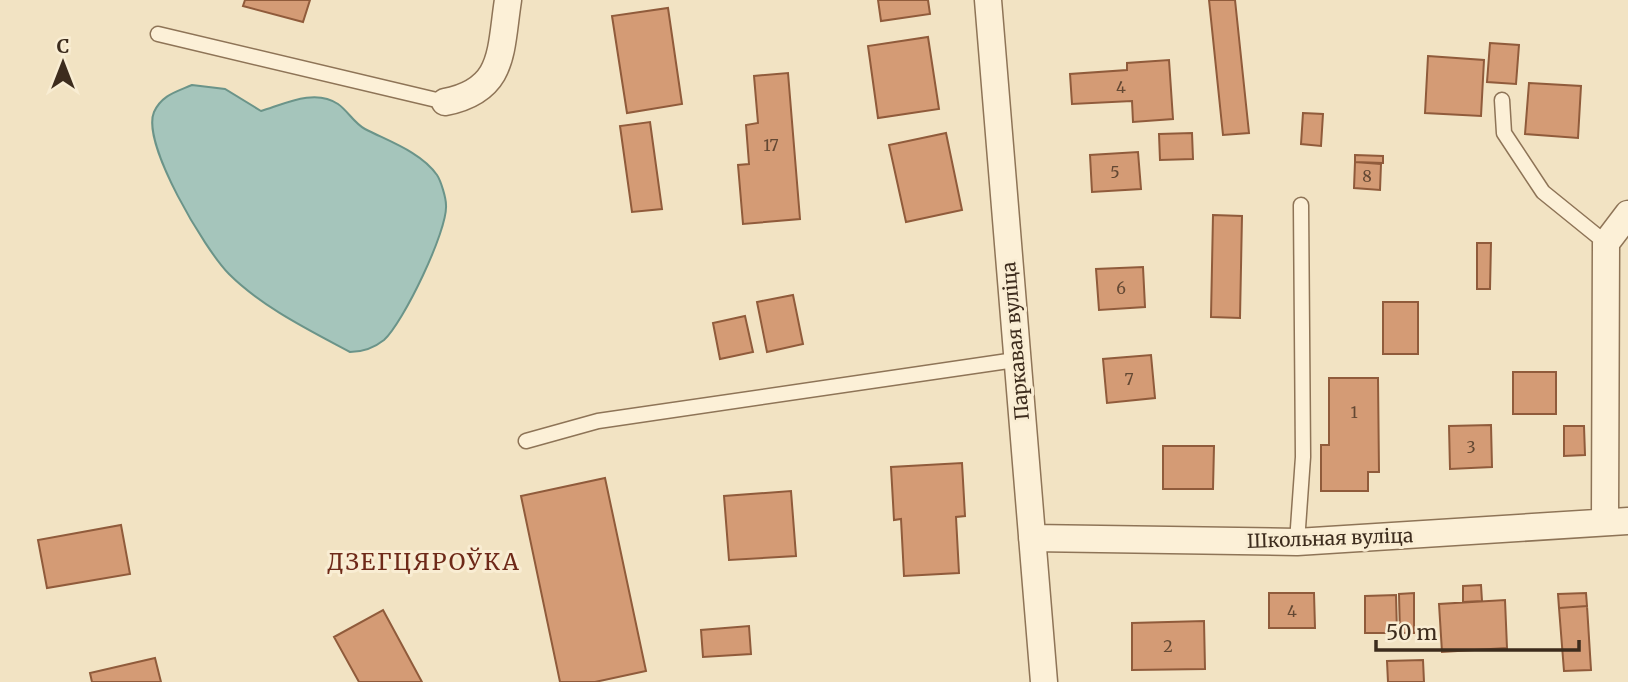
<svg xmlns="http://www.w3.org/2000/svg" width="1628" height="682" font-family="Merriweather,serif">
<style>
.water{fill:#a5c5bb;stroke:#6b9489;stroke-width:2}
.building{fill:#d49b75;stroke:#905b3b;stroke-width:2}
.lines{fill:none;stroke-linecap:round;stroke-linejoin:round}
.service-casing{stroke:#8e7457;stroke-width:17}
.minor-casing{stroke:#8e7457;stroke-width:29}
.service{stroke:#fcf0d7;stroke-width:14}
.minor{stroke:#fcf0d7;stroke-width:26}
.labels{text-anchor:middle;stroke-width:6;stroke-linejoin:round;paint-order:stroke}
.number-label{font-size:16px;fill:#634833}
.street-label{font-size:19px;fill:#3d2c1d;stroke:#f9edd3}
.quarter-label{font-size:23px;letter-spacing:2px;fill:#6e2918;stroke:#f9edd3}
</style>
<rect width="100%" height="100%" fill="#f2e3c3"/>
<path class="water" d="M 192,85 L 225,89 L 261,111 C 284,104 315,88 338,104 C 348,111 354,123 365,129 C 388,141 421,152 437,175 C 441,181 446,198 446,205 C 448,230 403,323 384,340 C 374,348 363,352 350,352 C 309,330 262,307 229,274 C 205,250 141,143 154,112 C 162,95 176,92 192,85 Z"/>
<path class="building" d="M 245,0 L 310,0 L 303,22 L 243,6 Z
M 878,0 L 928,0 L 930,14 L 881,21 Z
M 1209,0 L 1235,0 L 1249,133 L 1223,135 Z
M 668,8 L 682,104 L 627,113 L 612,16 Z
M 928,37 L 939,109 L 878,118 L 868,46 Z
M 1490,43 L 1519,45 L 1516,84 L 1487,82 Z
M 1428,56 L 1484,60 L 1481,116 L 1425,113 Z
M 1169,60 L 1173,119 L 1133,122 L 1132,101 L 1072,104 L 1070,74 L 1127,70 L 1127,63 Z
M 788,73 L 800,219 L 743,224 L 738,165 L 749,164 L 746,125 L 758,123 L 754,76 Z
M 1529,83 L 1581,86 L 1578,138 L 1525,134 Z
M 1303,113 L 1323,114 L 1321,146 L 1301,144 Z
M 650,122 L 662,209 L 632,212 L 620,126 Z
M 946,133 L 962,210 L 906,222 L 889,145 Z
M 1192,133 L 1193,159 L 1160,160 L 1159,134 Z
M 1138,152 L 1141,189 L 1092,192 L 1090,155 Z
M 1355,155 L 1383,156 L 1383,163 L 1355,162 Z
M 1355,162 L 1381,164 L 1380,190 L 1354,188 Z
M 1213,215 L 1242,216 L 1240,318 L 1211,317 Z
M 1477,243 L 1491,243 L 1490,289 L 1477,289 Z
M 1143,267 L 1145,307 L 1099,310 L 1096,269 Z
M 793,295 L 803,344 L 767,352 L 757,302 Z
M 1383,302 L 1418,302 L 1418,354 L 1383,354 Z
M 745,316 L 753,352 L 720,359 L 713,323 Z
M 1151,355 L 1155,398 L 1107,403 L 1103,359 Z
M 1513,372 L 1556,372 L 1556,414 L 1513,414 Z
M 1329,378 L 1378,378 L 1379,472 L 1368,472 L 1368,491 L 1321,491 L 1321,445 L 1329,445 Z
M 1491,425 L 1492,467 L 1450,469 L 1449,426 Z
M 1564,426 L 1584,426 L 1585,455 L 1564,456 Z
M 1163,446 L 1214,446 L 1213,489 L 1163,489 Z
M 962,463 L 965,516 L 956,517 L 959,573 L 904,576 L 901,519 L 894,520 L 891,467 Z
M 605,478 L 646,671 L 595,682 L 560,682 L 521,496 Z
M 791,491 L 796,556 L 729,560 L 724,496 Z
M 121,525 L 130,574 L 47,588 L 38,540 Z
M 1481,585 L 1482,601 L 1463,602 L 1463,586 Z
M 1269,593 L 1314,593 L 1315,628 L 1269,628 Z
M 1414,593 L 1414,633 L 1400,633 L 1399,594 Z
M 1586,593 L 1587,606 L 1559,608 L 1558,594 Z
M 1396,595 L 1397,633 L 1365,633 L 1365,596 Z
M 1505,600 L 1507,648 L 1442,652 L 1439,604 Z
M 1587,606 L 1591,670 L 1564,671 L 1559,608 Z
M 383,610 L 422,682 L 359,682 L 334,637 Z
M 1204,621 L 1205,669 L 1132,670 L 1132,623 Z
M 749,626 L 751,654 L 703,657 L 701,630 Z
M 155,658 L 161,682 L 92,682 L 90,673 Z
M 1423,660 L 1424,682 L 1388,682 L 1387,661 Z"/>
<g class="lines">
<defs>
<path id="service" d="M 158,34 L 445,102
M 1502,100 L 1504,133 L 1543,192 L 1606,243
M 526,441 L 598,421 L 1015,360
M 1297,542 L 1303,457 L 1301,205"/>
<path id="minor" d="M 988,0 L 1044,682
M 445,102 C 505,90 500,52 508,0
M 1605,522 L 1606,243 L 1628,214
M 1032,538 L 1297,542 L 1628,521"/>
</defs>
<use href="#service" class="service-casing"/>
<use href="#minor" class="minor-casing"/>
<use href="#service" class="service"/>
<use href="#minor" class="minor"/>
</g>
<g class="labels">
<g class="number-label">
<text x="1121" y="93">4</text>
<text x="771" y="151">17</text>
<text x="1115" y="178">5</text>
<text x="1367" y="182">8</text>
<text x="1121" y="294">6</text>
<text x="1129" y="385">7</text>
<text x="1354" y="418">1</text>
<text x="1471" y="453">3</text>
<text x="1292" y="617">4</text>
<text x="1168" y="652">2</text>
</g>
<g class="street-label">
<text transform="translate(1015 341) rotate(-95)" y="7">Паркавая вуліца</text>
<text transform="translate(1330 538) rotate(-2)" y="7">Школьная вуліца</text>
</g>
<g class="quarter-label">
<text x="424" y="570">ДЗЕГЦЯРОЎКА</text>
</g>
</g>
<g transform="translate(63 63)" stroke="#f9edd3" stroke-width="5" paint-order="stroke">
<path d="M0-5L12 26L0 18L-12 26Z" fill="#3d2c1d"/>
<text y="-10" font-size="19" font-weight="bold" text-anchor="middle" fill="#3d2c1d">С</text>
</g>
<path d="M1376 640v10h203v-10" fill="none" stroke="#3d2c1d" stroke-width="3.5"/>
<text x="1386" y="640" font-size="21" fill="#3d2c1d" stroke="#f9edd3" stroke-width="5" paint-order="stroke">50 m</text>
</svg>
